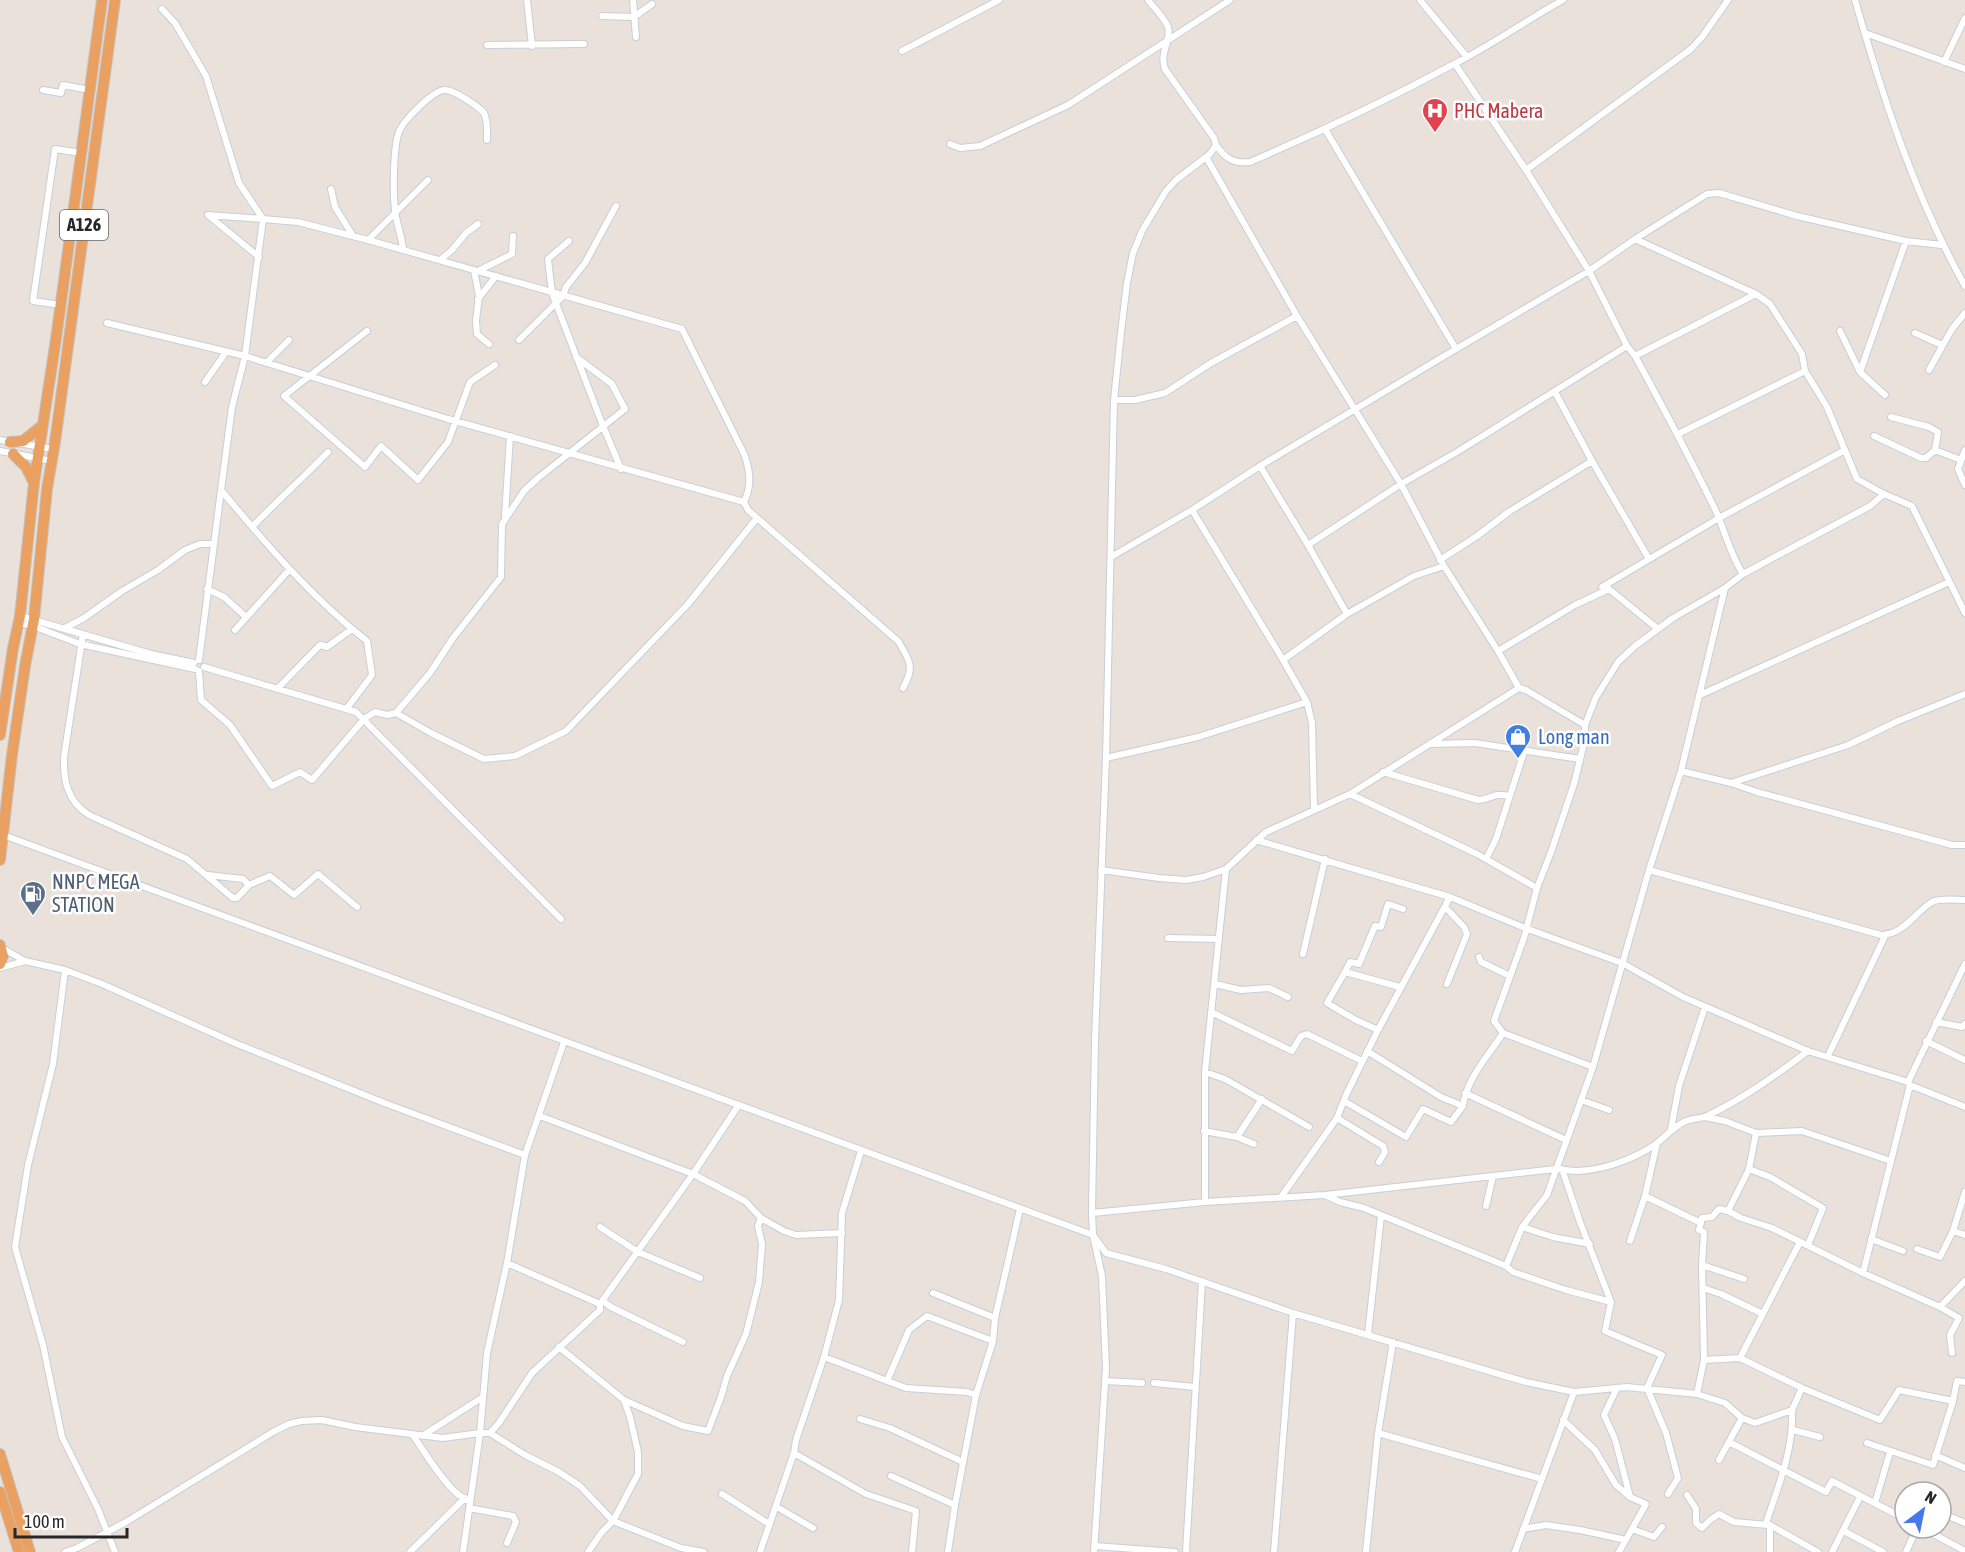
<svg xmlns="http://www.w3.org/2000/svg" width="1965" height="1552" font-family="'Asap Condensed',sans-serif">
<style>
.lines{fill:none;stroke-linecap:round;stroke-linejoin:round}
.minor-casing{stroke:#c9ced8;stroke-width:8}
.trunk-casing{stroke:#c3c3c3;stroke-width:12}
.minor{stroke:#fff;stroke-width:6}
.trunk{stroke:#eaa061;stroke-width:10}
.labels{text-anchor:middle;stroke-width:5;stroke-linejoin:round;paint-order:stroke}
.shield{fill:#fff;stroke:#686868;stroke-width:1.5}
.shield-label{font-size:18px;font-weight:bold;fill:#272727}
.health-label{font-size:20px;fill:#be3a42;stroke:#fff;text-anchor:start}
.shop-label{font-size:20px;fill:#366cbe;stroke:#fff;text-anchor:start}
.service-label{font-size:20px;fill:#4e5e75;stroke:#fff;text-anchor:start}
</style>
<rect width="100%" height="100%" fill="#e9e1da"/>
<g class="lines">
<defs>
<path id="minor" d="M 527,0 L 532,46
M 633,0 L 636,37
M 1420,0 L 1467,57
M 1855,0 C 1883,98 1915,197 1965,286
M 162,9 L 175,23 L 206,76 L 239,183 L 263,219 L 208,215 L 259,257
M 602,16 L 634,17 L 652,4
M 1865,33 L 1965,69
M 487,45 L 584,44
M 902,51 L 999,0
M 1944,62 L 1965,18
M 1455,64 L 1526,170 L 1589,271 L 1627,346 L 1635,356 C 1663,407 1690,458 1715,509 C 1725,531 1730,554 1743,574
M 43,90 L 61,93 L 63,85 L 90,90
M 1325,129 L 1456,349
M 950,144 L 960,148 L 980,146 L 1068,105 L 1230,0
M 1216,145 C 1225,158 1233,164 1250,162 C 1320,132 1389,99 1456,63 C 1493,44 1527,20 1563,0
M 1206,157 L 1297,316 L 1401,484 L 1444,566 L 1498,651 L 1519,688 L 1526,690 L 1585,725
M 1526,170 L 1691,49 L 1702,37 L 1728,0
M 331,189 L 335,207 L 353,236
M 1635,239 L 1756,294 L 1770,304 L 1802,354 L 1805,371 L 1827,407 L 1857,479 L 1884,494 L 1912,506 L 1965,613
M 368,240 L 428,180
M 569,241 L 548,259 L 552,293 L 603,426 L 621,469
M 403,250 C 402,236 396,223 395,210 C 393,193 393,147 399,132 C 403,121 433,90 445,90 C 454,90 478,106 484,113 C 488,120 487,132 487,140
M 440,260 L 452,250 L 466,233 L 478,224
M 474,270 L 479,296 L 476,321 L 477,334 L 489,344
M 478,271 L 512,254 L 513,236
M 478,299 L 496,276
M 61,305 L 33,301 L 55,149 L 82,153
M 107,323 L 245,356 L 448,419 L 744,502 L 748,510 L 898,641 C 910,660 915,668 903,688
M 367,331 L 284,396 L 365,467 L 381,446 L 418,480 L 448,442 L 470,382 L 495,365
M 1840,331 L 1860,372 L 1885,395
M 1915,333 L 1942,345
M 519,340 L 563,296 L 566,287 L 585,263 L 616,206
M 1635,356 L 1756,294
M 266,363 L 289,340
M 1929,370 L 1952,329 L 1965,313
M 1860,372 L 1906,241
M 205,382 L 226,352
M 1555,392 L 1592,461 L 1649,559
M 1114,400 L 1135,400 L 1165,393 L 1211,363 L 1297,316
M 1891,417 L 1929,427 L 1938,432 L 1935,450
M 1678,434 L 1805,371
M 1874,436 L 1921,458 L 1926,458 L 1935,450 L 1961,460
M 0,440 L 54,449
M 1965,450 L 1958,469 L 1965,485
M 0,451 L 52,461
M 1260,466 L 1308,545 L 1347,614
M 1192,510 L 1283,660 L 1307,702 L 1312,723 L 1314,809
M 505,516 L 510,436
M 252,527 C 277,501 303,478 328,452
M 1308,545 L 1401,484 L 1457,452 L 1627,346
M 1111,557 L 1192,510 L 1260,466 L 1456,349 L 1589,271 L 1635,239 L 1707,194 L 1719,193 L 1797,216 L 1906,241 L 1942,245
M 1440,560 L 1477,536 L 1510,511 L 1592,461
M 207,589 L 224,597 L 246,617
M 1609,589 L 1658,629
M 20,616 L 151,654 L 194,663
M 19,623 L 33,626 L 80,644 L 195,669
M 65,628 L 84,618 L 122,591 L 158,570 L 185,550 L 200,544 L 213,544
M 235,630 L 289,570
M 83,634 L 64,757 C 63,781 68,802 89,815 L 187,859 L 233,898 L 237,898 L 249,885 L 243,879 L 208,875
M 1498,651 L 1575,605 L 1609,589 L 1602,587 L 1719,518 L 1845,450
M 199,660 L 221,490
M 1283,660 L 1347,614 L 1414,576 L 1444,566
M 204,667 L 356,712 L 561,919
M 199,671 L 201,700 L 230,725 L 272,786 L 300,772 L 312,780 L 364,719 L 375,712 L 387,715 L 396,713 L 430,673 L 453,638 L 501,577 L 502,524 L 524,491 L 538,478 L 625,409 L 612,384 L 576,357
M 277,689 L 320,645 L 327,647 L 352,629
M 1700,695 L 1949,582
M 347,708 L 372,675 L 367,641 C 311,597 266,544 221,490 L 232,407 L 245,356 L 263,219 L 298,222 L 368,240 L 682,329 L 745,456 C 750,473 752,485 744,502
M 396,713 L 431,733 L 484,759 L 515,756 L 566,731 L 688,604 L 757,518
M 1431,744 L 1475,743 L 1580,759
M 1106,758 L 1198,737 L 1307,702
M 1681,771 L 1731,783 L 1848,745 L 1898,721 L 1965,694
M 1383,772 L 1478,800 C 1492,800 1491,792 1510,796
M 1731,783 L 1757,792 L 1952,845 L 1965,845
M 1350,794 L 1477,854 L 1537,888
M 3,835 L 1093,1235 L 1106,1253 L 1166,1269 L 1293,1313 L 1526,1382 L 1574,1392 L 1627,1387 L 1697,1394 L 1725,1403 L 1742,1418 L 1755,1423 L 1792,1410 L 1802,1388 L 1880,1420 L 1899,1390 L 1953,1401 L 1957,1381 L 1965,1382
M 1256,840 L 1450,897 L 1525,928 L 1622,963 L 1683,997 L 1808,1051 L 1908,1082
M 1486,859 L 1496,839 L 1524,752
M 1101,870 L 1159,878 L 1186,880 L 1203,877 L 1226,869 L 1266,832 L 1350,794 L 1519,688
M 1649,870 L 1881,935 C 1905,934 1914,913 1932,902 C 1940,898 1956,900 1965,900
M 249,885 L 270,876 L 294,895 L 318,874 L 357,907
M 1445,907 L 1464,927 L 1467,934 L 1447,984
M 1168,938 L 1219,939
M 2,948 L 25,961 L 65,970 L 102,984 L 237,1044 L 387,1104 L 525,1155
M 1303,954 L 1325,859
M 1479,957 L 1481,962 L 1510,976
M 0,968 L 25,961
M 65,970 L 53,1064 L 28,1165 L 15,1247 L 43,1345 L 62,1437 L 98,1509 L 115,1552
M 1345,972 L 1350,962 L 1359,964 L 1375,926 L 1381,927 L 1388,904 L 1403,909
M 1215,984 L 1241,990 L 1269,988 L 1288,997
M 1211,1012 L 1292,1051 L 1301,1036 L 1307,1034 L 1362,1061
M 1936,1022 L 1962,1027 L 1965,1024
M 1378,1030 L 1356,1020 L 1327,1003 L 1345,972 L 1400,987
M 1926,1041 L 1965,1060
M 1367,1051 L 1441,1097 L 1463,1106 C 1467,1078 1488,1056 1503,1033
M 1828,1056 L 1886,934
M 1593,1067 L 1503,1033 L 1494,1021 L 1524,938 L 1537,888 L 1551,852 L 1574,784 L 1585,739 L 1585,725 L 1596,697 L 1618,662 L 1635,646 L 1673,618 L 1725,588 L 1743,574 L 1870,506 L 1884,494
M 1205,1072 L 1225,1079 L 1309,1127
M 1910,1085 L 1965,1107
M 1465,1093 L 1566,1140
M 1581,1100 L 1609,1110
M 1344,1101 L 1406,1137 L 1423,1109 L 1451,1122 L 1463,1106
M 540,1116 L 693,1174 L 745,1201 L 761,1218 L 784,1231 L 796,1235 L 842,1233
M 1705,1117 L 1725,1121 L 1756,1133 L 1802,1131 L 1891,1161
M 1337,1118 L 1383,1146 L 1385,1152 L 1379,1162
M 1671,1129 L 1679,1086 L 1705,1007
M 1204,1131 L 1237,1137 L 1262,1099
M 1237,1137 L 1254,1144
M 1562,1169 L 1580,1222 L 1611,1302 L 1605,1331 L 1662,1355 L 1647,1388 L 1666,1433 L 1678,1478 L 1668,1494
M 1749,1169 L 1770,1177 L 1823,1208 L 1808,1245
M 1325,1195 L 1340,1202 L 1364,1208 L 1506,1266 L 1522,1227 L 1547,1195 L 1593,1067 L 1649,870 L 1681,771 L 1725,588
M 1645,1196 L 1701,1223
M 1281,1197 L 1337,1118 L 1346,1095 L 1378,1030 L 1450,897
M 1205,1202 L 1205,1072 L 1226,869
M 1486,1206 L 1493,1176
M 1728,1211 L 1749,1169 L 1756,1133
M 1092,1213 L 1205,1202 L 1325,1195 L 1555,1169 C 1562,1169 1570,1171 1578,1171 C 1604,1170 1634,1159 1656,1144 C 1666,1136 1672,1128 1684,1122 C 1691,1118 1700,1119 1707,1116 C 1744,1098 1775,1076 1808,1051
M 600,1227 L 638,1252 L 700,1278
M 1522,1227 L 1553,1237 L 1590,1244
M 1953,1231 L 1965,1235
M 1871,1239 L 1903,1251
M 1630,1241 L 1645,1196 L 1657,1143
M 1917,1249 L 1940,1257 L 1953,1231 L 1965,1192
M 507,1263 L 600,1304
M 1702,1265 L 1744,1279
M 1506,1266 L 1513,1272 L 1566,1290 L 1611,1302
M 1863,1273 L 1910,1085 L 1908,1082 L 1965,964
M 1703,1288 L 1721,1294 L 1763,1314
M 933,1293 L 995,1318
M 603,1301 L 611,1307 L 683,1342
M 1940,1307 L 1965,1281
M 1368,1334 L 1381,1216
M 559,1347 L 624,1400 L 683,1426 L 708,1431 L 721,1397 L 727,1376 L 746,1334 L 759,1282 L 762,1244 L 758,1226 L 761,1218
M 824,1357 L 906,1388 L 967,1392 L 976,1395
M 1740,1358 L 1800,1242
M 1704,1360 L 1702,1265 L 1704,1232 L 1699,1230 L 1702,1218 L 1712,1217 L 1719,1209 L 1728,1211 L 1741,1218 L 1772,1228 L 1863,1273 L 1940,1307 L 1959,1318 L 1950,1335 L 1952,1353
M 887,1381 L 909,1330 L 927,1316 L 993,1341
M 1105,1381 L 1142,1383
M 1154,1383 L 1195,1387
M 1617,1388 L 1604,1415 L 1615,1439 L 1630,1497 L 1646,1504 L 1619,1552
M 1697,1394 L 1704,1360 L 1740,1358 L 1802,1388
M 860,1419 L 890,1428 L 963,1462
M 1563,1420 L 1595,1450 L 1616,1485 L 1630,1497
M 1793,1430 L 1820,1437
M 490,1433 L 499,1423 L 532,1373 L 600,1310 L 600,1304 L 693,1174 L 738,1106
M 1378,1433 L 1542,1479
M 412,1434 C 425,1452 450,1496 470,1501
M 422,1436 L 483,1397
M 1729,1442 L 1826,1492 L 1832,1481 L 1905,1519
M 1867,1443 L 1933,1465 L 1953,1401
M 794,1453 L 866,1494 L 916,1511 L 912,1552
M 1935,1455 L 1965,1468
M 1719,1460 L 1742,1418
M 891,1476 L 955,1505
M 722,1494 L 769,1524
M 1687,1495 L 1696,1509 L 1696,1523 L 1702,1528 L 1710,1520 L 1719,1514 L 1734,1522 L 1768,1525
M 1875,1503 L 1890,1452
M 777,1507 L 813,1528
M 469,1508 L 513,1516 L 516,1522 L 507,1543
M 1941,1513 L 1965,1523
M 1770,1525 L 1818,1552
M 1922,1528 L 1965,1551
M 1523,1529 L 1546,1525 L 1580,1530 L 1626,1540
M 1632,1529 L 1654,1537 L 1662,1527
M 1844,1531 L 1883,1552
M 1095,1546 L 1175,1552
M 65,1552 L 77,1548 L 126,1522 L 273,1432 L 289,1424 L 302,1421 L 322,1420 L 355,1427 L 443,1438 L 480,1433 L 490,1433 L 525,1455 L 559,1472 L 580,1486 L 613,1521 L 681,1548 L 704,1552
M 410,1552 L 465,1498
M 463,1552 L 480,1433 L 487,1353 L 507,1263 L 525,1155 L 564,1042
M 588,1552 L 602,1532 L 613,1521 L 638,1474 L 638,1452 L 630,1417 L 624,1400
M 760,1552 L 794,1453 L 796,1440 L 824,1357 L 839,1300 L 842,1213 L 861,1151
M 948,1552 L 955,1505 L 976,1395 L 993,1341 L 995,1318 L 1020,1209
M 1094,1552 L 1106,1368 L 1102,1276 L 1093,1235 L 1092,1213 L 1095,1040 L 1106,758 L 1114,400 L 1121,332 L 1127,283 L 1133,253 L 1142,231 L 1166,191 L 1176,180 L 1210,154 L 1216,145 L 1214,138 L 1165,69 C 1159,51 1172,41 1168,27 C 1164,17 1154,8 1148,0
M 1186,1552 L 1202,1281
M 1274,1552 L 1293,1313
M 1366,1552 L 1378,1433 L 1393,1342
M 1515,1552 L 1574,1392
M 1770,1552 L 1770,1525 L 1766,1523 C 1778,1487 1794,1449 1792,1410
M 1832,1552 L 1860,1497
M 1906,1552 L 1917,1528"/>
<path id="trunk" d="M 10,442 L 23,441 L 43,425
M 13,454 L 26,467 L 34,483
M 0,735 L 13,648 L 20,616 L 34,483 L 56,339 L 102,0
M 0,860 L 12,755 L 25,666 L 34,619 L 47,489 L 55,442 L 115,0
M 0,945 L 3,956 L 0,964
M 0,1454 L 30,1552
M 0,1492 L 19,1552"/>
</defs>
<use href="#minor" class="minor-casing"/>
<use href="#trunk" class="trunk-casing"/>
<use href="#minor" class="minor"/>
<use href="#trunk" class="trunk"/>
</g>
<defs>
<symbol id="hospital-pin" viewBox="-11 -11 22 30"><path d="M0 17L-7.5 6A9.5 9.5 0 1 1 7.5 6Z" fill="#e0444e" stroke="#fff"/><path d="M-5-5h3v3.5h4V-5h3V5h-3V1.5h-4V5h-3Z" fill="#fff"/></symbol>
<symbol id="shop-pin" viewBox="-11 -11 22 30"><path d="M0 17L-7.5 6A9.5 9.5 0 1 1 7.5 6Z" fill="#3f7fe0" stroke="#fff"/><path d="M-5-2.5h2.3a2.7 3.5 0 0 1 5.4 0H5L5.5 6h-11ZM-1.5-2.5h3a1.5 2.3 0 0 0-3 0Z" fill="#fff"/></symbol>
<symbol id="fuel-pin" viewBox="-11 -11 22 30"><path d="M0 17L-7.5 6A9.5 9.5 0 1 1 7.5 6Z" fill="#5c6f8a" stroke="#fff"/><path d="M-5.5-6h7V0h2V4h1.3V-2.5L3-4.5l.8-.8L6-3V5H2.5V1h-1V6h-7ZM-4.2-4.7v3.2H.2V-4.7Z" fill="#fff"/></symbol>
</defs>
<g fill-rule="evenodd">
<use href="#hospital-pin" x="1420" y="96" width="30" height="40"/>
<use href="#shop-pin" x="1503" y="722" width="30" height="40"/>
<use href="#fuel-pin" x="18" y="879" width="30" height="40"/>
</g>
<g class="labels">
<rect class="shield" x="60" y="210" width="48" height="30" rx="4.5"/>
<g class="shield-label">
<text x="84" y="231">A126</text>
</g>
<g class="health-label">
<text x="1454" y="118">PHC Mabera</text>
</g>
<g class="shop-label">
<text x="1538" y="744">Long man</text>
</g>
<g class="service-label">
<text x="52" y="889">NNPC MEGA<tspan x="52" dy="23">STATION</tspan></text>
</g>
</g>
<g transform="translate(1923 1510) rotate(32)"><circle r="28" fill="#ffffff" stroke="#a9a9a9" stroke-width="1.5"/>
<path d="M0-4.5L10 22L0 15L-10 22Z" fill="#4679ea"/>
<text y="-9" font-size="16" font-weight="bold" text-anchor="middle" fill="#272727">N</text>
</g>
<path d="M15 1528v9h112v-9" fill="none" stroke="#272727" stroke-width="3"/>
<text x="24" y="1528" font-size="18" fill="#272727" stroke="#ffffff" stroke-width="4.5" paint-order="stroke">100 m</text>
</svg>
